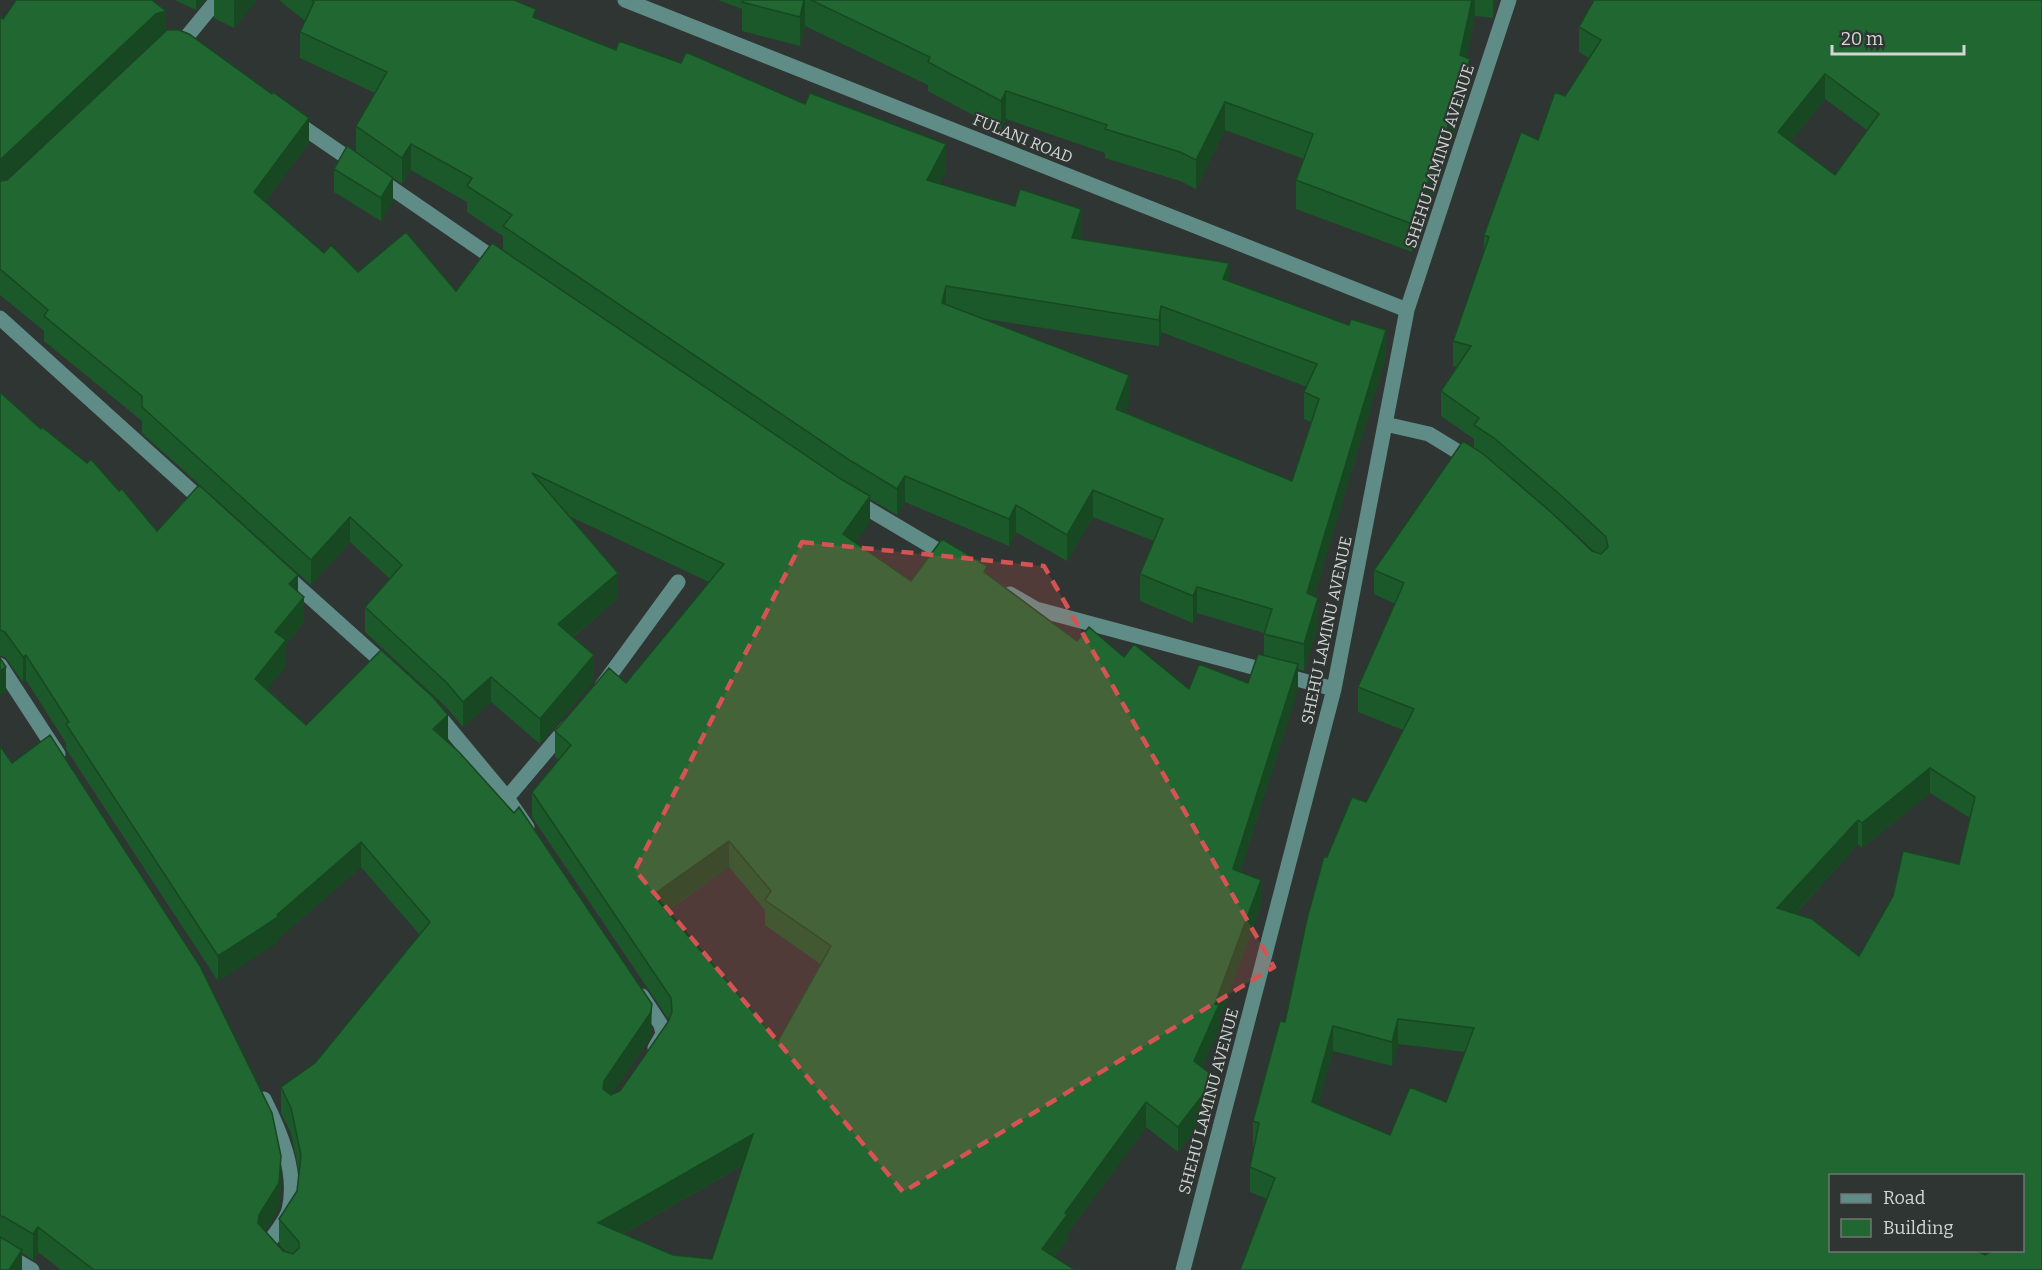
<svg xmlns="http://www.w3.org/2000/svg" width="2042" height="1270" font-family="Bitter,serif">
<style>
.lines{fill:none;stroke-linecap:round;stroke-linejoin:round}
.minor{stroke:#5f8c87;stroke-width:15}
.wall{fill:#1c592a;fill-rule:evenodd}
.shaded-wall{fill:#174822}
.building{fill:#216731;stroke:#174822;stroke-width:1.5;fill-rule:evenodd}
.marked{fill:#d55453;fill-opacity:0.2;stroke:#d55453;stroke-width:4.5;stroke-dasharray:12 8;stroke-linejoin:round}
.labels{text-anchor:middle;stroke-width:4.5;stroke-linejoin:round;paint-order:stroke}
.street-label{font-size:16px;fill:#d2d6d4;stroke:#2f3532}
</style>
<rect width="100%" height="100%" fill="#2f3532"/>
<g class="lines">
<path class="minor" d="M 625,0 L 1407,310
M 180,45 L 217,0
M 294,121 L 502,264
M 0,318 L 207,505
M 1385,424 L 1429,434 L 1473,461
M 853,500 L 951,558
M 283,573 L 390,669
M 1010,594 L 1036,609 L 1334,689
M 0,665 L 58,754
M 602,686 L 678,582
M 434,710 L 507,798 L 527,827
M 507,798 L 567,727
M 642,996 L 661,1025 L 663,1034 L 655,1048
M 264,1099 C 280,1131 298,1172 289,1210 C 286,1221 274,1235 267,1245 L 290,1270
M 0,1251 L 32,1270
M 1183,1270 L 1334,689 L 1407,310 L 1509,0"/>
</g>
<path class="wall" d="M 175,0 L 205,0 L 196,10 Z
M 214,0 L 257,0 L 234,28 L 214,18 Z
M 279,0 L 514,0 L 536,18 L 616,50 L 946,170 L 939,184 L 1081,235 L 1080,239 L 1229,281 L 1386,356 L 1314,596 L 1318,625 L 1304,671 L 1298,669 L 1298,689 L 1240,872 L 1261,905 L 1219,1020 L 1219,1030 L 1202,1068 L 1216,1103 L 1178,1152 L 1146,1127 L 1067,1234 L 1067,1240 L 1054,1257 L 1075,1270 L 61,1270 L 38,1252 L 33,1260 L 22,1253 L 22,1270 L 0,1270 L 0,746 L 281,1181 L 279,1208 L 265,1231 L 283,1251 L 287,1253 L 279,1244 L 279,1219 L 297,1191 L 299,1173 L 291,1133 L 281,1113 L 281,1087 L 315,1063 L 420,935 L 361,867 L 278,939 L 278,942 L 218,981 L 66,749 L 66,743 L 26,680 L 23,682 L 5,657 L 0,656 L 0,392 L 41,429 L 119,491 L 157,531 L 298,591 L 304,622 L 286,644 L 286,666 L 267,689 L 306,725 L 448,741 L 447,742 L 652,1029 L 651,1037 L 611,1095 L 620,1091 L 669,1020 L 532,817 L 532,792 L 558,759 L 555,757 L 555,731 L 626,683 L 709,582 L 569,516 L 618,598 L 573,637 L 594,680 L 540,744 L 491,702 L 463,727 L 447,708 L 365,632 L 365,607 L 390,579 L 350,542 L 311,585 L 142,433 L 142,421 L 44,341 L 44,331 L 0,295 L 0,17 L 3,19 L 166,31 L 309,143 L 265,202 L 324,253 L 358,272 L 456,291 L 503,251 L 503,236 L 467,212 L 467,202 L 411,170 L 402,184 L 356,152 L 356,126 L 375,93 L 300,58 L 300,32 L 305,21 ZM 159,38 L 7,180 L 5,180 L 156,39 ZM 980,318 L 1159,346 L 1161,332 L 1307,387 L 1304,392 L 1304,419 L 1311,422 L 1292,481 L 1125,412 L 1129,402 ZM 870,499 L 897,515 L 905,502 L 1009,546 L 1016,532 L 1067,561 L 1093,517 L 1154,541 L 1140,574 L 1140,601 L 1193,623 L 1197,613 L 1264,633 L 1264,655 L 1248,683 L 1189,689 L 1124,657 L 1077,641 L 987,574 L 911,581 L 855,542 L 870,522 ZM 729,867 L 765,910 L 765,925 L 820,964 L 778,1041 L 667,911 ZM 743,1165 L 712,1259 L 673,1255 L 623,1234 Z
M 718,0 L 1495,0 L 1493,18 L 1475,16 L 1466,57 L 1470,87 L 1439,181 L 1412,252 L 1296,209 L 1296,180 L 1304,159 L 1225,130 L 1196,189 L 1180,181 L 1105,158 L 1105,153 L 1006,119 L 1001,130 L 928,91 L 928,85 L 805,26 L 800,46 L 742,31 L 742,9 Z
M 2042,0 L 2042,1270 L 1267,1199 L 1250,1192 L 1250,1167 L 1254,1147 L 1253,1146 L 1253,1121 L 1285,1022 L 1327,857 L 1366,802 L 1403,730 L 1358,712 L 1358,687 L 1395,604 L 1374,594 L 1374,570 L 1474,448 L 1474,439 L 1441,416 L 1441,391 L 1457,367 L 1453,366 L 1453,341 L 1484,251 L 1484,235 L 1538,140 L 1589,58 L 1579,52 L 1579,27 ZM 1825,99 L 1867,130 L 1835,175 L 1790,142 ZM 1491,460 L 1565,524 L 1595,552 L 1592,551 ZM 1930,793 L 1970,818 L 1959,864 L 1859,956 L 1795,914 L 1858,844 L 1862,848 ZM 1398,1044 L 1465,1052 L 1446,1102 L 1390,1135 L 1318,1105 L 1333,1051 L 1392,1066 ZM 2022,1176 L 2022,1251 L 1985,1255 L 1983,1254 L 1984,1251 L 1830,1251 Z
M 334,169 L 393,201 L 381,221 L 334,192 Z"/>
<path class="shaded-wall" d="M 196,0 L 205,0 L 196,10 Z
M 235,0 L 257,0 L 234,28 L 234,1 Z
M 804,0 L 805,0 L 805,26 L 800,46 L 800,17 Z
M 1472,0 L 1475,0 L 1475,16 L 1460,84 L 1460,55 Z
M 1493,0 L 1495,0 L 1493,18 Z
M 166,11 L 166,36 L 156,39 L 0,185 L 0,160 L 156,14 Z
M 1470,59 L 1470,87 L 1439,181 L 1412,252 L 1412,224 Z
M 1825,74 L 1825,99 L 1778,157 L 1778,132 Z
M 1006,91 L 1006,119 L 1001,130 L 1001,101 Z
M 1225,102 L 1225,130 L 1196,189 L 1196,160 Z
M 309,118 L 309,143 L 254,217 L 254,192 Z
M 411,144 L 411,170 L 402,184 L 402,158 Z
M 946,144 L 946,170 L 927,207 L 927,180 Z
M 393,178 L 393,201 L 381,221 L 381,198 Z
M 1081,209 L 1081,235 L 1072,264 L 1072,238 Z
M 1229,263 L 1229,289 L 1223,279 Z
M 946,286 L 946,313 L 942,303 Z
M 1161,306 L 1161,332 L 1159,346 L 1159,320 Z
M 1386,330 L 1386,356 L 1307,619 L 1307,593 Z
M 1129,375 L 1129,402 L 1116,435 L 1116,409 Z
M 905,476 L 905,502 L 897,515 L 897,489 Z
M 1093,490 L 1093,517 L 1067,561 L 1067,535 Z
M 870,496 L 870,522 L 843,559 L 843,534 Z
M 1016,505 L 1016,532 L 1009,546 L 1009,519 Z
M 350,517 L 350,542 L 311,585 L 311,560 Z
M 618,573 L 618,598 L 558,649 L 558,624 Z
M 298,575 L 298,600 L 289,584 Z
M 1197,587 L 1197,613 L 1193,623 L 1193,596 Z
M 304,597 L 304,622 L 286,644 L 286,666 L 255,704 L 255,679 L 275,632 Z
M 1318,598 L 1318,625 L 1304,671 L 1304,644 Z
M 26,655 L 26,680 L 23,682 L 23,657 Z
M 594,655 L 594,680 L 540,744 L 540,719 Z
M 1298,664 L 1298,689 L 1233,894 L 1233,869 Z
M 6,667 L 6,692 L 0,696 L 0,671 Z
M 491,677 L 491,702 L 463,727 L 463,702 Z
M 448,715 L 448,741 L 433,754 L 433,729 Z
M 1930,768 L 1930,793 L 1862,848 L 1862,823 Z
M 1858,820 L 1858,844 L 1777,933 L 1777,908 Z
M 729,841 L 729,867 L 653,920 L 653,895 Z
M 361,842 L 361,867 L 278,939 L 278,942 L 218,981 L 218,956 L 277,915 Z
M 1261,880 L 1261,905 L 1219,1020 L 1219,1030 L 1194,1087 L 1194,1061 Z
M 652,1004 L 651,1037 L 604,1106 L 604,1081 Z
M 1398,1019 L 1398,1044 L 1392,1066 L 1392,1042 Z
M 1333,1026 L 1333,1051 L 1312,1127 L 1312,1102 Z
M 1216,1078 L 1216,1103 L 1178,1152 L 1178,1127 Z
M 1146,1102 L 1146,1127 L 1067,1234 L 1067,1240 L 1045,1270 L 1042,1249 L 1065,1213 Z
M 753,1134 L 753,1159 L 598,1248 L 598,1223 Z
M 281,1156 L 281,1181 L 279,1208 L 259,1240 L 258,1223 L 259,1215 Z
M 38,1227 L 38,1252 L 33,1260 L 33,1234 Z
M 22,1250 L 22,1270 L 9,1270 Z"/>
<path class="building" d="M 16,0 L 152,0 L 166,11 L 156,14 L 0,160 L 0,17 L 3,19 Z
M 312,0 L 514,0 L 536,9 L 533,17 L 616,50 L 619,41 L 681,63 L 686,52 L 805,104 L 810,93 L 946,144 L 927,180 L 1015,206 L 1020,189 L 1081,209 L 1072,238 L 1229,263 L 1223,279 L 1349,325 L 1351,319 L 1386,330 L 1307,593 L 1318,598 L 1304,644 L 1264,634 L 1272,609 L 1197,587 L 1193,596 L 1140,574 L 1163,519 L 1093,490 L 1067,535 L 1016,505 L 1009,519 L 905,476 L 897,489 L 851,461 L 503,226 L 512,215 L 467,186 L 472,178 L 411,144 L 402,158 L 356,126 L 387,72 L 300,32 L 314,2 ZM 946,286 L 1159,320 L 1161,306 L 1317,364 L 1304,392 L 1319,399 L 1292,481 L 1116,409 L 1129,375 L 942,303 Z
M 743,0 L 804,0 L 800,17 L 742,2 Z
M 811,0 L 1472,0 L 1460,55 L 1470,59 L 1439,153 L 1412,224 L 1296,180 L 1313,134 L 1225,102 L 1196,160 L 1180,152 L 1105,129 L 1107,125 L 1006,91 L 1001,101 L 928,62 L 930,57 Z
M 1594,0 L 2042,0 L 2042,1270 L 1240,1270 L 1275,1178 L 1250,1167 L 1259,1123 L 1253,1121 L 1280,1021 L 1285,1022 L 1307,919 L 1324,856 L 1327,857 L 1352,797 L 1366,802 L 1414,709 L 1358,687 L 1404,583 L 1374,570 L 1463,441 L 1482,453 L 1552,513 L 1592,551 L 1601,554 L 1608,547 L 1606,537 L 1565,499 L 1494,438 L 1474,425 L 1479,418 L 1441,391 L 1471,346 L 1453,341 L 1489,237 L 1484,235 L 1521,132 L 1538,140 L 1555,92 L 1565,96 L 1601,40 L 1579,27 ZM 1825,74 L 1879,114 L 1835,175 L 1778,132 ZM 1930,768 L 1975,797 L 1959,864 L 1903,851 L 1893,896 L 1859,956 L 1812,919 L 1777,908 L 1858,820 L 1862,823 ZM 1398,1019 L 1474,1028 L 1446,1102 L 1410,1087 L 1390,1135 L 1312,1102 L 1333,1026 L 1392,1042 ZM 1830,1176 L 2022,1176 L 2022,1251 L 1992,1251 L 1985,1255 L 1977,1251 L 1830,1251 Z
M 167,30 L 179,30 L 189,34 L 272,94 L 273,92 L 309,118 L 254,192 L 324,253 L 331,245 L 358,272 L 406,232 L 456,291 L 492,243 L 841,479 L 870,496 L 843,534 L 911,581 L 942,539 L 987,566 L 984,572 L 1077,641 L 1089,627 L 1124,657 L 1134,644 L 1189,689 L 1199,664 L 1248,683 L 1258,654 L 1298,664 L 1233,869 L 1261,880 L 1215,1004 L 1219,1005 L 1194,1061 L 1216,1078 L 1178,1127 L 1146,1102 L 1065,1213 L 1067,1215 L 1042,1249 L 1075,1270 L 94,1270 L 38,1227 L 33,1234 L 4,1217 L 0,1216 L 0,746 L 12,763 L 50,735 L 200,966 L 272,1113 L 281,1156 L 279,1183 L 259,1215 L 258,1223 L 283,1251 L 293,1254 L 299,1248 L 299,1242 L 279,1219 L 297,1191 L 301,1155 L 291,1108 L 281,1087 L 315,1063 L 430,922 L 361,842 L 277,915 L 278,917 L 218,956 L 66,724 L 69,722 L 26,655 L 23,657 L 5,632 L 0,630 L 0,392 L 41,429 L 42,427 L 87,463 L 91,459 L 119,491 L 122,489 L 157,531 L 199,485 L 298,575 L 289,584 L 304,597 L 275,632 L 286,640 L 255,679 L 306,725 L 381,650 L 433,697 L 448,715 L 433,729 L 459,752 L 514,813 L 519,807 L 652,1004 L 651,1012 L 604,1081 L 603,1089 L 611,1095 L 620,1091 L 668,1022 L 672,1012 L 671,998 L 532,792 L 571,745 L 555,731 L 609,668 L 626,683 L 724,564 L 532,473 L 618,573 L 558,624 L 594,655 L 540,719 L 491,677 L 463,702 L 447,683 L 365,607 L 402,565 L 350,517 L 311,560 L 142,407 L 142,396 L 44,316 L 48,310 L 0,269 L 0,181 L 7,180 ZM 729,841 L 771,891 L 765,900 L 831,946 L 778,1041 L 653,895 ZM 753,1134 L 712,1259 L 673,1255 L 598,1223 Z
M 347,146 L 393,178 L 381,198 L 334,169 Z
M 0,658 L 6,667 L 0,671 Z
M 0,1237 L 22,1250 L 9,1270 L 0,1270 Z"/>
<path class="marked" d="M 802,542 L 1044,566 L 1274,967 L 903,1192 L 635,870 Z"/>
<g class="labels">
<g class="street-label">
<text transform="translate(1023 138) rotate(22)" y="6">FULANI ROAD</text>
<text transform="translate(1439 156) rotate(-72)" y="6">SHEHU LAMINU AVENUE</text>
<text transform="translate(1326 630) rotate(-78)" y="6">SHEHU LAMINU AVENUE</text>
<text transform="translate(1208 1101) rotate(-75)" y="6">SHEHU LAMINU AVENUE</text>
</g>
</g>
<rect x="1829" y="1174" width="195" height="78" fill="#2f3532" stroke="#707573" stroke-width="1.5"/>
<rect x="1841" y="1194" width="30" height="9" fill="#5f8c87" stroke="#707573" stroke-width="1.5"/>
<text x="1883" y="1204" font-size="18" fill="#d2d6d4">Road</text>
<rect x="1841" y="1219" width="30" height="18" fill="#216731" stroke="#707573" stroke-width="1.5"/>
<text x="1883" y="1234" font-size="18" fill="#d2d6d4">Building</text>
<path d="M1832 45v9h132v-9" fill="none" stroke="#d2d6d4" stroke-width="3"/>
<text x="1841" y="45" font-size="18" fill="#d2d6d4" stroke="#2f3532" stroke-width="4.5" paint-order="stroke">20 m</text>
</svg>
